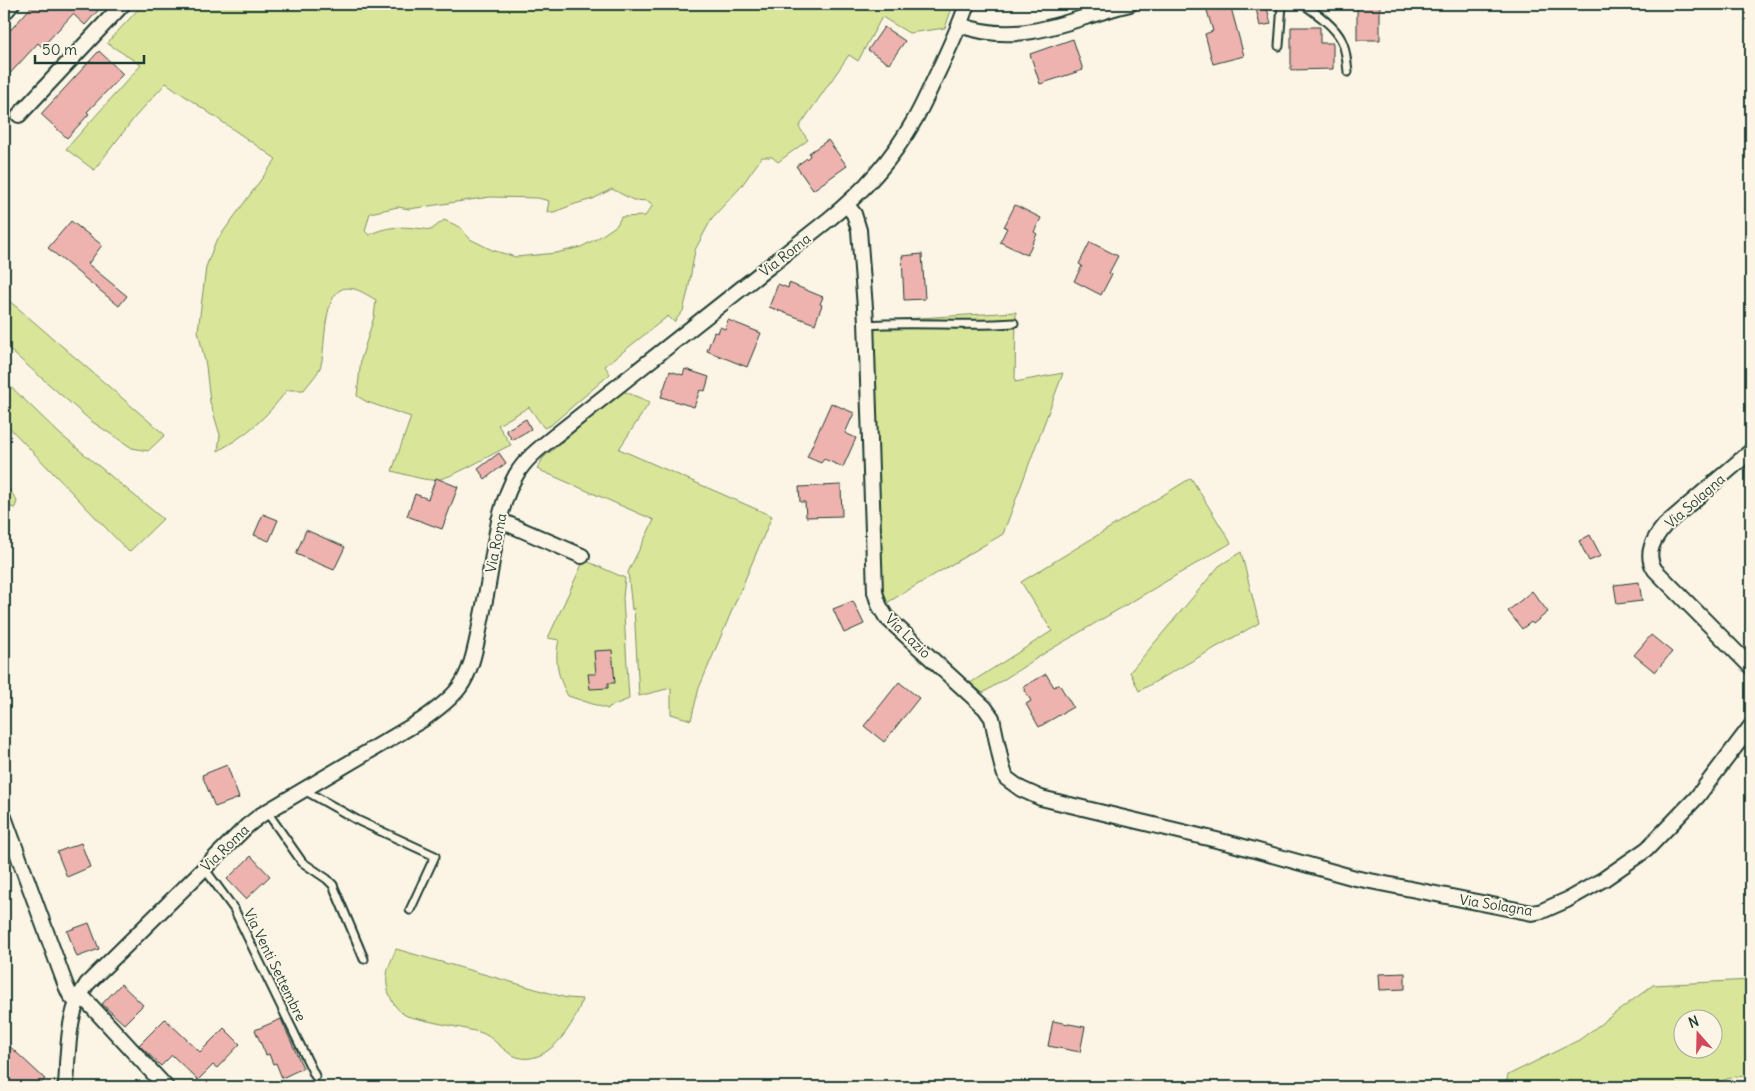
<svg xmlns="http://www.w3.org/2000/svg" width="1755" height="1091" font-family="Delius,sans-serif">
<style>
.green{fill:#d9e598;stroke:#7c9166;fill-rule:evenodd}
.building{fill:#eeb3af;stroke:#1f3d34}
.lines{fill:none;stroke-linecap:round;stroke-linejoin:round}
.service-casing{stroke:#1f3d34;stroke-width:11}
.minor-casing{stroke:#1f3d34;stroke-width:18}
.service{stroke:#fcf5e5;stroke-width:7}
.minor{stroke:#fcf5e5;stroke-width:14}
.labels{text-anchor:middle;stroke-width:4;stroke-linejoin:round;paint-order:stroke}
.street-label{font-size:14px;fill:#1f3d34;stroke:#fcf5e5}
</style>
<rect width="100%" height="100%" fill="#fcf5e5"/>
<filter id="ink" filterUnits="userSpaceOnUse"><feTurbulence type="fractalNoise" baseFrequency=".02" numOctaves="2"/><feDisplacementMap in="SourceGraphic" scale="10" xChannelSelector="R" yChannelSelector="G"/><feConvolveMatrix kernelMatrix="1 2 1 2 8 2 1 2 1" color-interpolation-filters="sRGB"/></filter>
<g filter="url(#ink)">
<path class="green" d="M 143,4 L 950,4 L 953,5 L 945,28 L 909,33 L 882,17 L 858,61 L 849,55 L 799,127 L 808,140 L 778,162 L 772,157 L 762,157 L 740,188 L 712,218 L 695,250 L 688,291 L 683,311 L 674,322 L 668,316 L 605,366 L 610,374 L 551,425 L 544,428 L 529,407 L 498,425 L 511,445 C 492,453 451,480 433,480 C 422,480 404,474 392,471 L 411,417 L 367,402 L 357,396 L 361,359 L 374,317 L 376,300 C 367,295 358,288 347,288 C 322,289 326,347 321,365 C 319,373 309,383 304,390 L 287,390 C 265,419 249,433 218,451 L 220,435 L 210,402 L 206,366 L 198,331 L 206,267 L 215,243 L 276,159 L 166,83 L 135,117 L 94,170 L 66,149 L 141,65 L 107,43 ZM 612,189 L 633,200 L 648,201 L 653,205 L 645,216 L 621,217 L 617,225 L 598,238 L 581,247 L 556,253 L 516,257 L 492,250 L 470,239 L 460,227 L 444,220 L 431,230 C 409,227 390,224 369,235 L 365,231 L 370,213 L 398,207 L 409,209 L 490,197 L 538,198 L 549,201 L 547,212 L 554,212 L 575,204 L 593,199 Z
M 4,297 L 19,309 L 165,435 L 148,451 L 132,448 L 91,421 L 4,345 Z
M 1016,312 L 1015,382 L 1063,373 L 1003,534 L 885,604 L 878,588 L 870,321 Z
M 4,380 L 61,435 L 163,519 L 129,552 L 4,422 Z
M 623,391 L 650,402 L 619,449 L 772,516 L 699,688 L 691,720 L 671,714 L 671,688 L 639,696 L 634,608 L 632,610 L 628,572 L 654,520 L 537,469 L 543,458 Z
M 1191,478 L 1231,543 L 1048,651 L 983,693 L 970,683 L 1052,631 L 1021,582 Z
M 4,481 L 17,501 L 15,508 L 4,505 Z
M 1241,552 L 1259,623 L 1139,691 L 1130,672 L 1219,566 Z
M 584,560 L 625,578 L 623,598 L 629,699 L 609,707 L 608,709 L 568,696 C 558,678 554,660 559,640 L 548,638 Z
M 396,949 L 567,998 L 582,999 C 576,1024 547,1067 517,1057 C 502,1052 494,1036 479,1032 C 459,1027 439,1024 419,1019 C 415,1018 408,1017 405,1015 C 392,1007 385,989 387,975 C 388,966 393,957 396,949 Z
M 1751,980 L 1751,1075 L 1730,1078 L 1704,1087 L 1505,1087 L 1508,1075 L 1579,1040 L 1653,985 ZM 1682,1018 L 1712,1018 L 1712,1048 L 1682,1048 Z"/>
<path class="building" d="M 34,4 L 104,4 L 85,25 L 73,14 L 42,47 L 38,43 L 4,80 L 4,37 Z
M 1205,4 L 1230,4 L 1244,56 L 1213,64 L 1205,34 L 1213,31 Z
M 1255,4 L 1266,4 L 1271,24 L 1260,26 Z
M 1357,4 L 1380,4 L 1380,40 L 1357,40 Z
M 884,27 L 905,41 L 889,64 L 868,50 Z
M 1291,27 L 1320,27 L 1320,43 L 1333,43 L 1333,69 L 1291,70 Z
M 1073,39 L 1083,70 L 1040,84 L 1030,54 Z
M 99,51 L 123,74 L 87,112 L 89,114 L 67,138 L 41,114 Z
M 828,140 L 847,166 L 813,190 L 796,166 L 810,156 L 809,153 Z
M 1015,205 L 1041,218 L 1034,232 L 1037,234 L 1027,255 L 1000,242 L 1007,228 L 1004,227 Z
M 71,221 L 102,245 L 88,264 L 127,296 L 119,306 L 48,248 Z
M 1090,242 L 1118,256 L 1109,273 L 1112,274 L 1101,295 L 1074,281 L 1082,266 L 1079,264 Z
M 922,254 L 925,299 L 904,300 L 902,256 Z
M 789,283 L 823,297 L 820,304 L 822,305 L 815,324 L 769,307 L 778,284 L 788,288 Z
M 728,320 L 761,333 L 747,367 L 707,351 L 714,332 L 718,333 L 720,327 L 725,329 Z
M 685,369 L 709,377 L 705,391 L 700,390 L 694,407 L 661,397 L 670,371 L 683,375 Z
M 831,403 L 854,413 L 845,433 L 856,438 L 843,467 L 824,459 L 821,463 L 807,457 Z
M 526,419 L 531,429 L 512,440 L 506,430 Z
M 499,453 L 506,463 L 485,479 L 478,469 Z
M 436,478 L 458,487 L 442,529 L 407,516 L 415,494 L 428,499 Z
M 841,485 L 842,516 L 806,517 L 805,502 L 800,502 L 799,487 Z
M 263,514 L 278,520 L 269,541 L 254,535 Z
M 306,530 L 345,547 L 334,570 L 296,554 Z
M 1590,535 L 1601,556 L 1589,561 L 1579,541 Z
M 1639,582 L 1642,601 L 1617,604 L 1614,585 Z
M 1532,591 L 1548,612 L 1533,624 L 1531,622 L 1522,629 L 1508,611 Z
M 853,601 L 864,624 L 844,633 L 833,609 Z
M 1651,635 L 1672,652 L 1655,672 L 1634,655 Z
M 612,650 L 615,683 L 608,683 L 608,688 L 590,689 L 588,674 L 596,674 L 594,651 Z
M 1046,674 L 1054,687 L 1059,684 L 1073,707 L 1039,727 L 1026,704 L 1031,701 L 1023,687 Z
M 899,682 L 919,698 L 884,742 L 864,726 Z
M 227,765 L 239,798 L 215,807 L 202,775 Z
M 81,843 L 90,867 L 67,877 L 57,852 Z
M 251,856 L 270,876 L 246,899 L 227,879 Z
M 89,923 L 99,949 L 77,957 L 67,931 Z
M 1405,973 L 1405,989 L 1380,990 L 1379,974 Z
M 121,984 L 143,1005 L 124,1024 L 102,1004 Z
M 165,1019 L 200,1052 L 224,1028 L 240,1044 L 217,1068 L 213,1065 L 198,1080 L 172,1055 L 161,1066 L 139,1045 Z
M 281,1019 L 303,1068 L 282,1078 L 276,1063 L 273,1064 L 269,1054 L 266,1055 L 255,1030 Z
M 1053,1021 L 1085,1027 L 1080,1052 L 1048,1046 Z
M 4,1041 L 45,1079 L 37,1087 L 12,1087 L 4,1080 Z"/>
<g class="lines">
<defs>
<path id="service" d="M 1303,4 C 1316,13 1335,26 1342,41 C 1346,50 1347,62 1348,72
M 1279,46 L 1282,4
M 866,325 C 916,321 965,327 1014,323
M 304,790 L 359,821 L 435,856 L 410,910
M 267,812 L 302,862 L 327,879 L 333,885 L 364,959
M 204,868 L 234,909 L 315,1076"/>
<path id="minor" d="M 4,13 L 12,4
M 960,25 C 1022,48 1071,18 1130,4
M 19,115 L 123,4
M 847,205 L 854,214 L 859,230 L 866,321 L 875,592 L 879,605 L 886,617 L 985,708 L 992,718 L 1002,766 L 1006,778 L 1021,789 L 1041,798 L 1233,844 L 1355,878 L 1532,913 L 1542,911 L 1567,900 L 1604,879 L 1647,849 L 1697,797 L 1751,726
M 1751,451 L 1665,525 C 1654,538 1644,554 1655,570 L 1751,667
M 499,520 L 582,556
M 4,817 L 66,986 L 70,995 L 77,1003
M 80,994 L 166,1087
M 65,1087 C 67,1080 67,1072 67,1064 C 69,1035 70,1008 87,984 L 247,826 L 261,815 L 422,720 C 435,711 449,701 459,688 C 471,672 475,650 479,631 C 483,609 488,588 491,567 C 496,536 500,503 516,475 C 526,458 541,447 556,435 L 828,220 C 863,192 893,158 915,119 C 923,105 930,89 937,74 C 948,51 959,28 967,4"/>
</defs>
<use href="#service" class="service-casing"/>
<use href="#minor" class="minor-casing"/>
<use href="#service" class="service"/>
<use href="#minor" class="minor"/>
</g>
</g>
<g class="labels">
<g class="street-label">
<text transform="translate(785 255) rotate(-38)" y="5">Via Roma</text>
<text transform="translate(1695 501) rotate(-41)" y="5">Via Solagna</text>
<text transform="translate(496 543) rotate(-79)" y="5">Via Roma</text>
<text transform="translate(908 636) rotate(44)" y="5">Via Lazio</text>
<text transform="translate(225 848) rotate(-44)" y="5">Via Roma</text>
<text transform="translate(1496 905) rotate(9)" y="5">Via Solagna</text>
<text transform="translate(275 965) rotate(64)" y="5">Via Venti Settembre</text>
</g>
</g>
<rect width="1755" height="1091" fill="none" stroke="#fcf5e5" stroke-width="20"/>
<rect x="10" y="10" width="1735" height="1071" fill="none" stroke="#1f3d34" stroke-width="2" filter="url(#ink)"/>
<g transform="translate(1698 1034) rotate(340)"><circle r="24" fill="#fcf5e5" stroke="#a4ab9e"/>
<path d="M0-4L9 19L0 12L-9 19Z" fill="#d1495b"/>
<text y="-8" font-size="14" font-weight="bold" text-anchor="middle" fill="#1f3d34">N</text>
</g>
<path d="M35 55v8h109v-8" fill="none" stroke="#1f3d34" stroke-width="2.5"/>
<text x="42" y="55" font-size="15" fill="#1f3d34" stroke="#fcf5e5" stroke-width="4" paint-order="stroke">50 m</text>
</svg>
